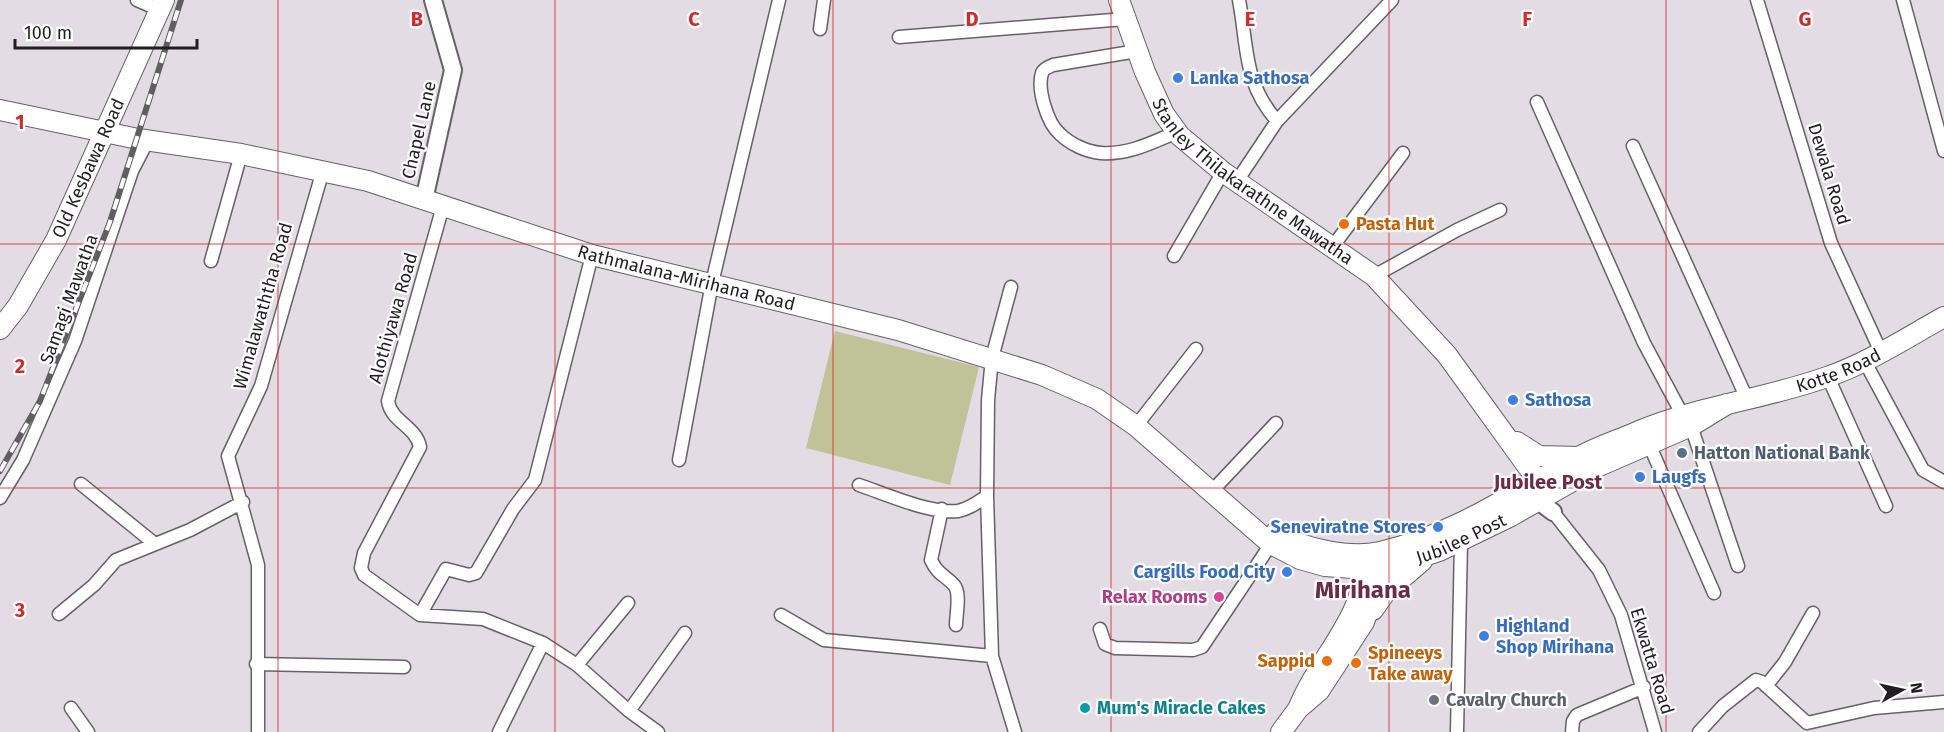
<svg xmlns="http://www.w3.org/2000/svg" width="1944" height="732" font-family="'Fira Sans',sans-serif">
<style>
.green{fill:#bfc397}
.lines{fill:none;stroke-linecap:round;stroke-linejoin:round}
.street-casing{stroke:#666067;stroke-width:15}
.secondary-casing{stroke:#666067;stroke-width:20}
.primary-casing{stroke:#666067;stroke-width:22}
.street{stroke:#fff;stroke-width:12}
.secondary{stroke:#fff;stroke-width:16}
.primary{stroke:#fff;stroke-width:20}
.rail-casing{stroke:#615e62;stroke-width:6}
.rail{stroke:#fff;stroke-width:4;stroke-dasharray:11;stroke-linecap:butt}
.grid{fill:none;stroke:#d62828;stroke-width:1.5;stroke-opacity:0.55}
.shop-dot{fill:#3f7fe0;stroke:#fff;stroke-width:2}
.food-dot{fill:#e8710a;stroke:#fff;stroke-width:2}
.service-dot{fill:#5c6f8a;stroke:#fff;stroke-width:2}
.hotel-dot{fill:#d1479c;stroke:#fff;stroke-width:2}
.worship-dot{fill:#6b7280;stroke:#fff;stroke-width:2}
.culture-dot{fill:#0f9aa8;stroke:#fff;stroke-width:2}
.labels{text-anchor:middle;stroke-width:4.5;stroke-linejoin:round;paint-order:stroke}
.shop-label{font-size:18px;font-weight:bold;fill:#366cbe;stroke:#fff;text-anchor:start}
.street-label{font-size:18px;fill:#201e21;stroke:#fff}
.food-label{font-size:18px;font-weight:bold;fill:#c56008;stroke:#fff;text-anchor:start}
.service-label{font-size:18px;font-weight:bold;fill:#4e5e75;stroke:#fff;text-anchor:start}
.hotel-label{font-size:18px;font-weight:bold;fill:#b23c85;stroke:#fff;text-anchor:end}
.worship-label{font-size:18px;font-weight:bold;fill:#5b616d;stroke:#fff;text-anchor:start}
.culture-label{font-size:18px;font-weight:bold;fill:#0d838f;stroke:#fff;text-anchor:start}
.neighbourhood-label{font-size:20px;font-weight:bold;fill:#6d2b48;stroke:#fff}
.district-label{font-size:24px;font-weight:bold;fill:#6d2b48;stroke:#fff}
.grid-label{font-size:20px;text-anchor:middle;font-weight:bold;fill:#d62828;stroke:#fff;stroke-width:4.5;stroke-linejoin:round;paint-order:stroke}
</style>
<rect width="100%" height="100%" fill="#e3dce4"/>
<path class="green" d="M 835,331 L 979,367 L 950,485 L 806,448 Z"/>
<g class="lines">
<defs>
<path id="street" d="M 137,0 L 160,10
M 1239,0 C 1248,48 1243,82 1277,121
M 1757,0 L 1831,243 L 1881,352
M 1903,0 L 1944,151
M 820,29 L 824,0
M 899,37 L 1125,19
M 1137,51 L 1053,65 C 1049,67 1044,68 1042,73 C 1037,89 1047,123 1060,134 C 1070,144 1087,152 1101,153 C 1129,155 1153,142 1177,132
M 1537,102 L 1644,343 L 1682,414
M 1633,146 L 1747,399
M 1237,181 L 1277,121 L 1392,0
M 443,206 L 388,401 C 391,422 416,426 420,447 L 364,553 L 361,568 L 364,575 L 420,615 L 483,619 L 543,643 L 577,665 L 629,711 L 658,732
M 1333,246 L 1403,153
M 1174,256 L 1223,172
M 211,261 L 241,154
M 1374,276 L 1457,230 L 1500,210
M 1011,287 L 992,358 L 988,400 L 987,496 L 992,656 L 1015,732
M 1864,360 L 1923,470 L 1944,482
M 1828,377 L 1886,506
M 1136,426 L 1196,349
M 1691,426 L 1738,566
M 1649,444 L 1714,593
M 679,460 L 712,283 L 779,0
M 81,484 L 155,544
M 859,485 C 886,494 930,514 958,511 C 969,509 978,502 987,496
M 1213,490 L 1276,423
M 0,498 L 23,460 L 75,341 L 132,171 L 148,140
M 942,509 L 931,560 C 938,575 945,575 954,585 C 961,593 956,615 956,625
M 1553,512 L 1599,570 L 1621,615 L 1655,732
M 59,614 L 94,585 L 116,560 L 190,530 L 243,502
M 420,615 L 446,569 L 469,575 L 476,573 L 513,509 L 535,480 L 592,255
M 781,615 L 824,640 L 992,656
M 1100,629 L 1105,644 L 1115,648 L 1193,650 L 1202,647 L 1271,544
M 256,664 L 404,667
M 577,665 L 628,603
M 1766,686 L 1785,662 L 1813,613
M 71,708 L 88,732
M 629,711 L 685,633
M 258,732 L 258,565 L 228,456 L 261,386 L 323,170
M 499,732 L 543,643
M 1457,732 L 1461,542
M 1572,732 L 1573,721 L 1577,715 L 1644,687
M 1699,732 L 1723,706 L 1756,680 L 1762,682 L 1807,723 L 1874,708 L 1944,702"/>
<path id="secondary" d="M 424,200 L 453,70 L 433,0
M 1537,500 L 1553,512"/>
<g id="primary">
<path id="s1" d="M 1119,0 L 1145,72 L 1164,114 L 1180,136 L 1223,172 L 1374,276 L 1447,355 L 1546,492"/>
<path id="s2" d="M 0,110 L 138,139 L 241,154 L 368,181 L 592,255 L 898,330 L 1042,375 L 1097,399 L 1136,426 L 1271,544 L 1300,559 L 1325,566 L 1381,570 L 1439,551 L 1511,516 L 1599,466 L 1691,426 L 1727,404"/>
<path id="s3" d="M 0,329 L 18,306 L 56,240 L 164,0"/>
<path d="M 1517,442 L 1539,456 L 1579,457"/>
<path id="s4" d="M 1275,533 C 1302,548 1349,559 1380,552 C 1453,535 1513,494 1577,458 C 1596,447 1619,440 1639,431 C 1699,406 1765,399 1827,377 C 1868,363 1906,338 1944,317"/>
<path d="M 1373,610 L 1385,593 L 1422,561"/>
<path d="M 1299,707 C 1318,658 1369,613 1364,558"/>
<path d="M 1281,732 L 1298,709 L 1319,691 L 1364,622 L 1381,570 L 1380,559"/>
</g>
</defs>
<use href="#street" class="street-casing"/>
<use href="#secondary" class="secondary-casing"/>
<use href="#primary" class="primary-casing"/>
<use href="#street" class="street"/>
<use href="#secondary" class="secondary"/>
<use href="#primary" class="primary"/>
<defs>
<path id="rail" d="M 0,471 L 40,401 L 110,222 L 181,0"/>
</defs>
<use href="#rail" class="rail-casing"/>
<use href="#rail" class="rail"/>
</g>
<path class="grid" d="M 278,0 L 278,732M 555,0 L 555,732M 833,0 L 833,732M 1111,0 L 1111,732M 1389,0 L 1389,732M 1666,0 L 1666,732M 0,244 L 1944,244M 0,488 L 1944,488"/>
<g class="shop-dot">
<circle cx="1178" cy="78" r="6"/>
<circle cx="1513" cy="400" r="6"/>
<circle cx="1640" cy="477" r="6"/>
<circle cx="1438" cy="527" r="6"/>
<circle cx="1287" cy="572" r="6"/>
<circle cx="1484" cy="636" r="6"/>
</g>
<g class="food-dot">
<circle cx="1344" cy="224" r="6"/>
<circle cx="1327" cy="661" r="6"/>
<circle cx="1356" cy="663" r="6"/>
</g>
<circle class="service-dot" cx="1682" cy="453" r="6"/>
<circle class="hotel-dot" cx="1219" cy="597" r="6"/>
<circle class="worship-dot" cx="1434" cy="700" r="6"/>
<circle class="culture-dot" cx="1085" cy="708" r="6"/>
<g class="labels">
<g class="shop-label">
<text x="1190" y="84">Lanka Sathosa</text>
<text x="1525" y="406">Sathosa</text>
<text x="1652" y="483">Laugfs</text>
<text x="1426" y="533" text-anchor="end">Seneviratne Stores</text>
<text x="1275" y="578" text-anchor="end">Cargills Food City</text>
<text x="1496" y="632">Highland<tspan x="1496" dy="21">Shop Mirihana</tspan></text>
</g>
<g class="street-label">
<text transform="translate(419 130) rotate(-77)" y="6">Chapel Lane</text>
<text dy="6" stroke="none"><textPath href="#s3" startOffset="184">Old Kesbawa Road</textPath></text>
<text transform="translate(1829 174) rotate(73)" y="6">Dewala Road</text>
<text dy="6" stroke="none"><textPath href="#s1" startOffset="234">Stanley Thilakarathne Mawatha</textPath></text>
<text dy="6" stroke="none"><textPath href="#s2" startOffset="708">Rathmalana-Mirihana Road</textPath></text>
<text transform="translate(69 299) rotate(-70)" y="6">Samagi Mawatha</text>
<text transform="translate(263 306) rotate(-74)" y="6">Wimalawaththa Road</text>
<text transform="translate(393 318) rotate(-74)" y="6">Alothiyawa Road</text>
<text dy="6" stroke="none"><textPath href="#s4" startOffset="604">Kotte Road</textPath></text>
<text dy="6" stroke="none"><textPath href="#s2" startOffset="1564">Jubilee Post</textPath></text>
<text transform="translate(1652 661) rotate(73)" y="6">Ekwatta Road</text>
</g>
<g class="food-label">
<text x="1356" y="230">Pasta Hut</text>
<text x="1368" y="659">Spineeys<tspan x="1368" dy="21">Take away</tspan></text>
<text x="1315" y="667" text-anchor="end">Sappid</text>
</g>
<g class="service-label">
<text x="1694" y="459">Hatton National Bank</text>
</g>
<g class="hotel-label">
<text x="1207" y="603">Relax Rooms</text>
</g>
<g class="worship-label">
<text x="1446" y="706">Cavalry Church</text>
</g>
<g class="culture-label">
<text x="1097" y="714">Mum's Miracle Cakes</text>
</g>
<g class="neighbourhood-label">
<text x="1548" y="489">Jubilee Post</text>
</g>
<g class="district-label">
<text x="1363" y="598">Mirihana</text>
</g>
</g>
<g class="grid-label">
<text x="417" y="26">B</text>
<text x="694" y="26">C</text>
<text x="972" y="26">D</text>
<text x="1250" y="26">E</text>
<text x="1527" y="26">F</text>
<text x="1805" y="26">G</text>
<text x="20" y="129">1</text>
<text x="20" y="373">2</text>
<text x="20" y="617">3</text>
</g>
<g transform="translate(1902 690) rotate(82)" stroke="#ffffff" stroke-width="4.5" paint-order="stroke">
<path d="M0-4.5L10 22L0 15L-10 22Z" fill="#201e21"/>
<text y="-9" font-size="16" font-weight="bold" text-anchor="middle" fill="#201e21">N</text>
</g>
<path d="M15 39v9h182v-9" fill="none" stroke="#201e21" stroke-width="3"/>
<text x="24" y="39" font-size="18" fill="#201e21" stroke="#ffffff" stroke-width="4.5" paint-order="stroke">100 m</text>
</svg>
